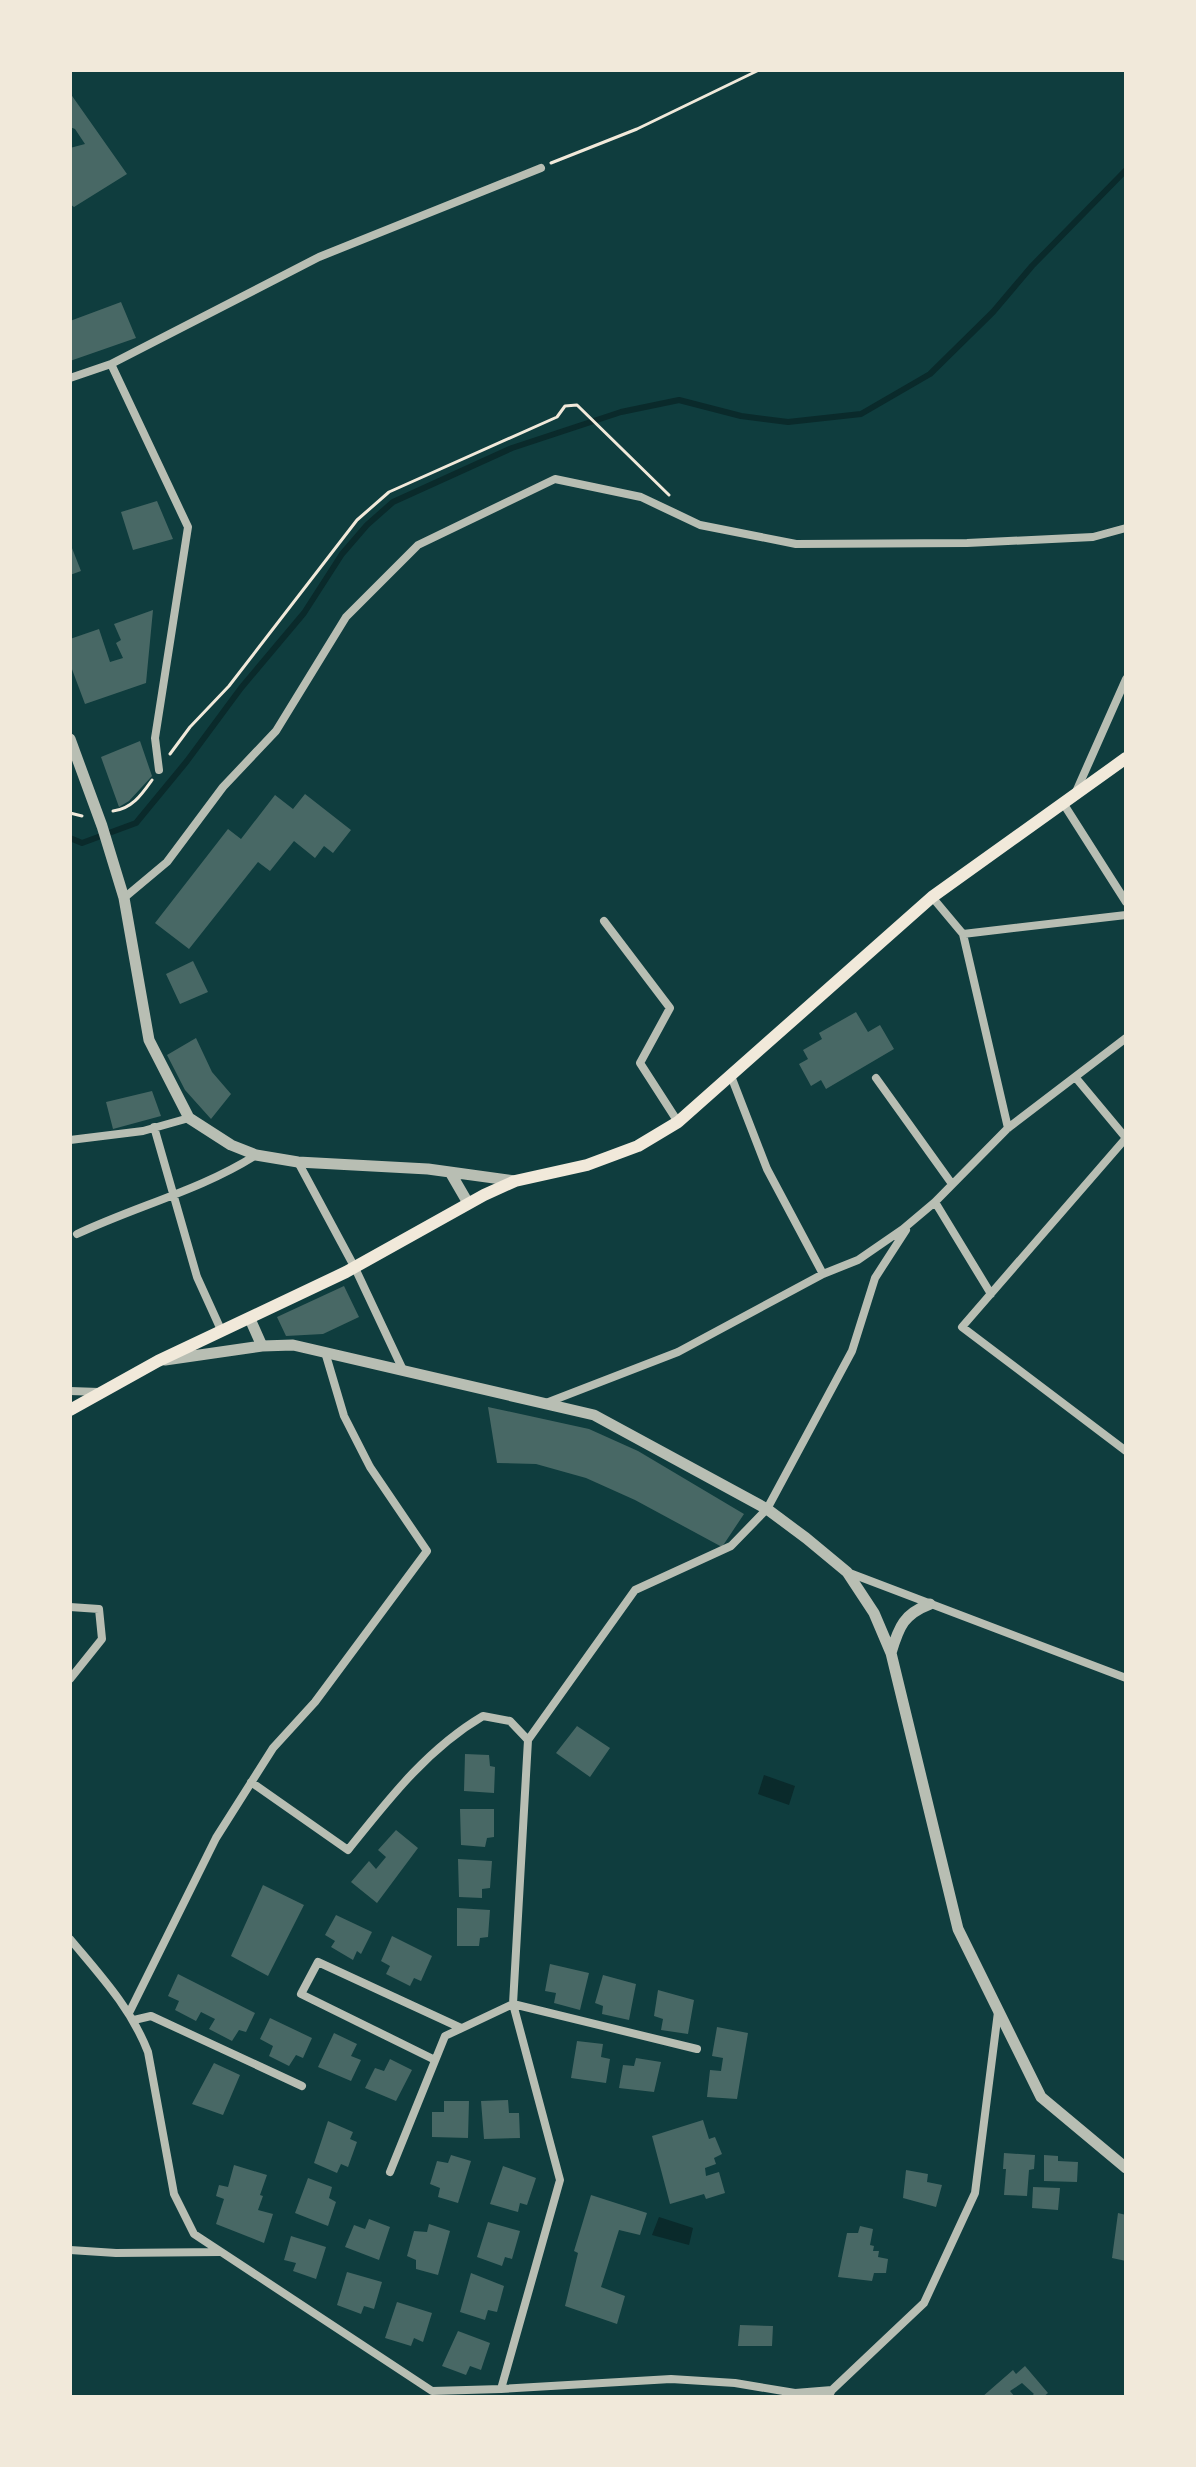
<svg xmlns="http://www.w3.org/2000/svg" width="1196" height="2467" font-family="Arial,sans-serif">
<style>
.water{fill:#0a2a2b}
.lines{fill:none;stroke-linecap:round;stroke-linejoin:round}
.stream{stroke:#0a2a2b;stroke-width:6}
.building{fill:#486865}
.path{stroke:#f1e9da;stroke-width:3}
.minor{stroke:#b8beb3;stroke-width:8}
.tertiary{stroke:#b8beb3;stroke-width:11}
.secondary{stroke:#f1e9da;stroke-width:12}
</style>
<rect width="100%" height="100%" fill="#0f3d3e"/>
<path class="water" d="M 764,1775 L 795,1786 L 789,1805 L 758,1794 Z
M 659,2217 L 693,2228 L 689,2245 L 652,2235 Z"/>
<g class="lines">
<path class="stream" d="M 70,838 L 82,843 L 136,823 L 187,761 L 241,688 L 304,613 L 342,554 L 367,525 L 393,502 L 512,448 L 621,412 L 679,400 L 741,416 L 788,422 L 861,414 L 930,374 L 993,312 L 1032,266 L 1126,170"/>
</g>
<path class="building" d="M 70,93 L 127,174 L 74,207 L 70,204 L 70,148 L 85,144 L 75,129 L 70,127 Z
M 121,302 L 136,338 L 70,361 L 70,321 Z
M 157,501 L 173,539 L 133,550 L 121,512 Z
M 70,543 L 81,571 L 70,575 Z
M 153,610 L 146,683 L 85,704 L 70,664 L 70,639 L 99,629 L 110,662 L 123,658 L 116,643 L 121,640 L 114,624 Z
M 140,741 L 152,776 L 129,801 L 119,807 L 101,757 Z
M 305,794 L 351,830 L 333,853 L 324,846 L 315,858 L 294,841 L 270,871 L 258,862 L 189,949 L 155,923 L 228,829 L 241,839 L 275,795 L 293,809 Z
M 193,961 L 208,992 L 180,1004 L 166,974 Z
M 856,1012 L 868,1032 L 880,1025 L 894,1049 L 826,1089 L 821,1080 L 811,1086 L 799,1064 L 808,1059 L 803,1050 L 822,1039 L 819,1033 Z
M 196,1038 L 212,1072 L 231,1094 L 211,1119 L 185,1090 L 167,1055 Z
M 152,1091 L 161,1116 L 113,1129 L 106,1102 Z
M 344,1286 L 359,1317 L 323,1334 L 286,1336 L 277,1317 Z
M 488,1407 L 589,1429 L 638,1451 L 744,1514 L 722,1547 L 635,1500 L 586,1478 L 536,1464 L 497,1463 Z
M 577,1726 L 610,1748 L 590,1777 L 556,1753 Z
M 465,1754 L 489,1755 L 490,1766 L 495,1767 L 494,1793 L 464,1791 Z
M 460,1809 L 494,1809 L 494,1837 L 487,1838 L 485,1847 L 461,1845 Z
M 396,1830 L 418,1848 L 377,1903 L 351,1882 L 369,1861 L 376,1869 L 386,1857 L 378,1850 Z
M 458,1859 L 492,1861 L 490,1888 L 482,1889 L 482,1898 L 459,1897 Z
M 263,1885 L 304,1905 L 268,1976 L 231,1956 Z
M 457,1908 L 490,1910 L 488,1937 L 480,1938 L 479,1946 L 457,1946 Z
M 336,1915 L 372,1932 L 361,1954 L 357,1951 L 353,1960 L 331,1947 L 335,1941 L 325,1935 Z
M 392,1936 L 432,1956 L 421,1981 L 414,1978 L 410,1986 L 386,1974 L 390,1966 L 381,1961 Z
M 550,1964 L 589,1973 L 580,2010 L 554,2003 L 556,1993 L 545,1991 Z
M 178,1974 L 255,2013 L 246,2032 L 239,2030 L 232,2041 L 209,2029 L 215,2019 L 201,2012 L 196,2021 L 175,2010 L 179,2001 L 168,1996 Z
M 603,1975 L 636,1984 L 629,2020 L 602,2014 L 603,2006 L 595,2003 Z
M 658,1990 L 694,2000 L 688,2034 L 661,2030 L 663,2019 L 654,2016 Z
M 270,2018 L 312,2038 L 303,2058 L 296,2055 L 289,2066 L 269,2056 L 273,2046 L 260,2039 Z
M 717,2027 L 748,2033 L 737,2099 L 707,2097 L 710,2070 L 721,2071 L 723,2058 L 712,2056 Z
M 334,2033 L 357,2044 L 351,2056 L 361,2060 L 351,2081 L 318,2067 Z
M 577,2041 L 603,2044 L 601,2057 L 610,2059 L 606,2083 L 571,2078 Z
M 636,2058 L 661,2062 L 654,2092 L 619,2088 L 623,2065 L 634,2066 Z
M 390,2059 L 412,2070 L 396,2101 L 365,2088 L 375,2068 L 384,2071 Z
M 214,2063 L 240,2075 L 223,2115 L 192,2104 Z
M 508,2100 L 509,2113 L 519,2113 L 520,2138 L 484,2139 L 481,2101 Z
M 444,2101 L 469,2101 L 468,2138 L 432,2137 L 432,2112 L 444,2112 Z
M 703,2120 L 709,2139 L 715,2137 L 722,2154 L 714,2158 L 716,2164 L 705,2168 L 706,2176 L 719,2172 L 725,2193 L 706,2199 L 704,2194 L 670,2204 L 652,2136 Z
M 328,2121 L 353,2132 L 350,2139 L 357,2142 L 348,2167 L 341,2164 L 337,2173 L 314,2163 Z
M 1004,2153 L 1035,2155 L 1034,2169 L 1029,2170 L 1027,2196 L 1004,2195 L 1006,2169 L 1003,2169 Z
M 451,2155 L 471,2161 L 458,2203 L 438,2197 L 440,2188 L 430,2184 L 437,2161 L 448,2163 Z
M 1044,2155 L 1058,2156 L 1058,2161 L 1078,2162 L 1077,2182 L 1044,2181 Z
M 234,2165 L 267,2175 L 260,2195 L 263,2196 L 258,2210 L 273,2214 L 264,2243 L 216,2224 L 224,2199 L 216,2196 L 219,2185 L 228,2187 Z
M 503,2166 L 536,2178 L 527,2205 L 520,2203 L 518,2212 L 490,2204 Z
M 906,2170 L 928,2174 L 927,2182 L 942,2185 L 936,2207 L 903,2198 Z
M 308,2178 L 332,2187 L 329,2198 L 336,2202 L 328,2226 L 295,2213 Z
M 1033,2187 L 1060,2188 L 1058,2210 L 1032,2208 Z
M 591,2195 L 647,2213 L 640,2235 L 619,2230 L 601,2287 L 625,2296 L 617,2324 L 565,2306 L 578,2253 L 574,2251 Z
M 1118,2213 L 1126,2215 L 1126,2261 L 1112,2258 Z
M 369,2219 L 390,2227 L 379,2260 L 345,2247 L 354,2225 L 365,2229 Z
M 488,2222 L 520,2231 L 512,2259 L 505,2257 L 502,2266 L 477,2257 Z
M 429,2224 L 450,2231 L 438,2275 L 416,2269 L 416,2260 L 407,2256 L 414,2231 L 427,2232 Z
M 860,2226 L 873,2229 L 870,2245 L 874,2246 L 873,2251 L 879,2251 L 878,2257 L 888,2259 L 886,2273 L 874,2273 L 872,2281 L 838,2277 L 847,2233 L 858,2233 Z
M 291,2236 L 326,2247 L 316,2279 L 293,2271 L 296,2263 L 284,2260 Z
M 347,2272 L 382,2282 L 374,2309 L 364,2306 L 361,2314 L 337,2305 Z
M 471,2273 L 504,2286 L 497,2312 L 488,2310 L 485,2320 L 460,2312 Z
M 397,2302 L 432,2313 L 423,2342 L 414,2338 L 411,2346 L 385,2338 Z
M 740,2325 L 773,2326 L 772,2346 L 738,2346 Z
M 458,2331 L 490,2343 L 481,2370 L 470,2366 L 466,2375 L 442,2366 Z
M 1025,2366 L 1048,2393 L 1043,2397 L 1030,2397 L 1034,2394 L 1022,2383 L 1010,2391 L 1015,2397 L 982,2397 L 1013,2370 L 1016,2374 Z"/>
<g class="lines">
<path class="path" d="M 551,163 L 637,129 L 759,70
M 170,754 L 190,727 L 229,686 L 357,520 L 389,492 L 557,417 L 565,406 L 577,405 L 669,495
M 113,811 C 132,809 142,794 152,780
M 70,813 L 82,816"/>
<path class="minor" d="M 111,364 L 188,527 L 155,738 L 159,770
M 70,378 L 111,364 L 319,257 L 541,168
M 1075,794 L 1126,679
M 1063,803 L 1126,902
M 932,897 L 963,934 L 1008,1128
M 124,898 L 167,862 L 223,787 L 276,731 L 346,617 L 418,545 L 555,479 L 641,497 L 700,525 L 796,544 L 967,543 L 1093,537 L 1126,528
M 604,921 L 670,1008 L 640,1063 L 678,1122
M 963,934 L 1126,915
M 731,1076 L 767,1169 L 823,1274
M 876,1078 L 952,1184
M 1076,1078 L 1126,1138
M 154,1127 L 197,1277 L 222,1332
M 1126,1138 L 962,1327 L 1126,1451
M 70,1140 L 143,1131 L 189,1118
M 298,1162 L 355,1268 L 403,1370
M 935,1202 L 991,1294
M 77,1234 C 136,1206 201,1190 256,1155
M 70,1391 L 99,1392
M 546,1403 L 678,1352 L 823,1274 L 858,1260 L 903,1229 L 935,1202 L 1008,1128 L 1126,1038
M 847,1572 L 1126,1678
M 70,1607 L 99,1609 L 102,1639 L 70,1679
M 528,1740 L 635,1590 L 731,1546 L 767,1509 L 852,1351 L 875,1278 L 906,1230
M 251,1782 L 348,1850 C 388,1800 427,1749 483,1716 L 510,1721 L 528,1740
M 70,1939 C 100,1975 131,2008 148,2052 L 174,2194 L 194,2234 L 432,2391 L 501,2389 L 671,2379 L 735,2383 L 795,2393 L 832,2390
M 129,2013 L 216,1838 L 273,1748 L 315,1702 L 427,1551 L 370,1467 L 344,1416 L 325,1352
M 134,2020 L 151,2016 L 302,2086
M 435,2060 L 301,1994 L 318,1962 L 461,2028
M 390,2172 L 445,2036 L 513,2004 L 697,2049
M 70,2250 L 116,2253 L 220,2252
M 501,2389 L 560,2180 L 513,2004 L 528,1740
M 828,2397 L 832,2390 L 924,2303 L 975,2193 L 998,2012"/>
<path class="tertiary" d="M 70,739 L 102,826 L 124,898 L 149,1040 L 189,1118 L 231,1145 L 256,1155 L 298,1162 L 428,1169 L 515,1181
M 450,1172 L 468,1203
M 250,1319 L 262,1346
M 165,1360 L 262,1346 L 293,1345 L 594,1415 L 767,1509 L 806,1538 L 847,1572 L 874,1613 L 891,1653 L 958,1929 L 1041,2097 L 1126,2168
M 891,1653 C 899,1626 904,1614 930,1604"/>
<path class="secondary" d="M 70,1410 L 158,1361 L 346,1272 L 484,1195 L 515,1181 L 587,1165 L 638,1146 L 678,1122 L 932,897 L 1126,758"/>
</g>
<rect width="1196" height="2467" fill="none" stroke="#f1e9da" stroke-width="144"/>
</svg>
